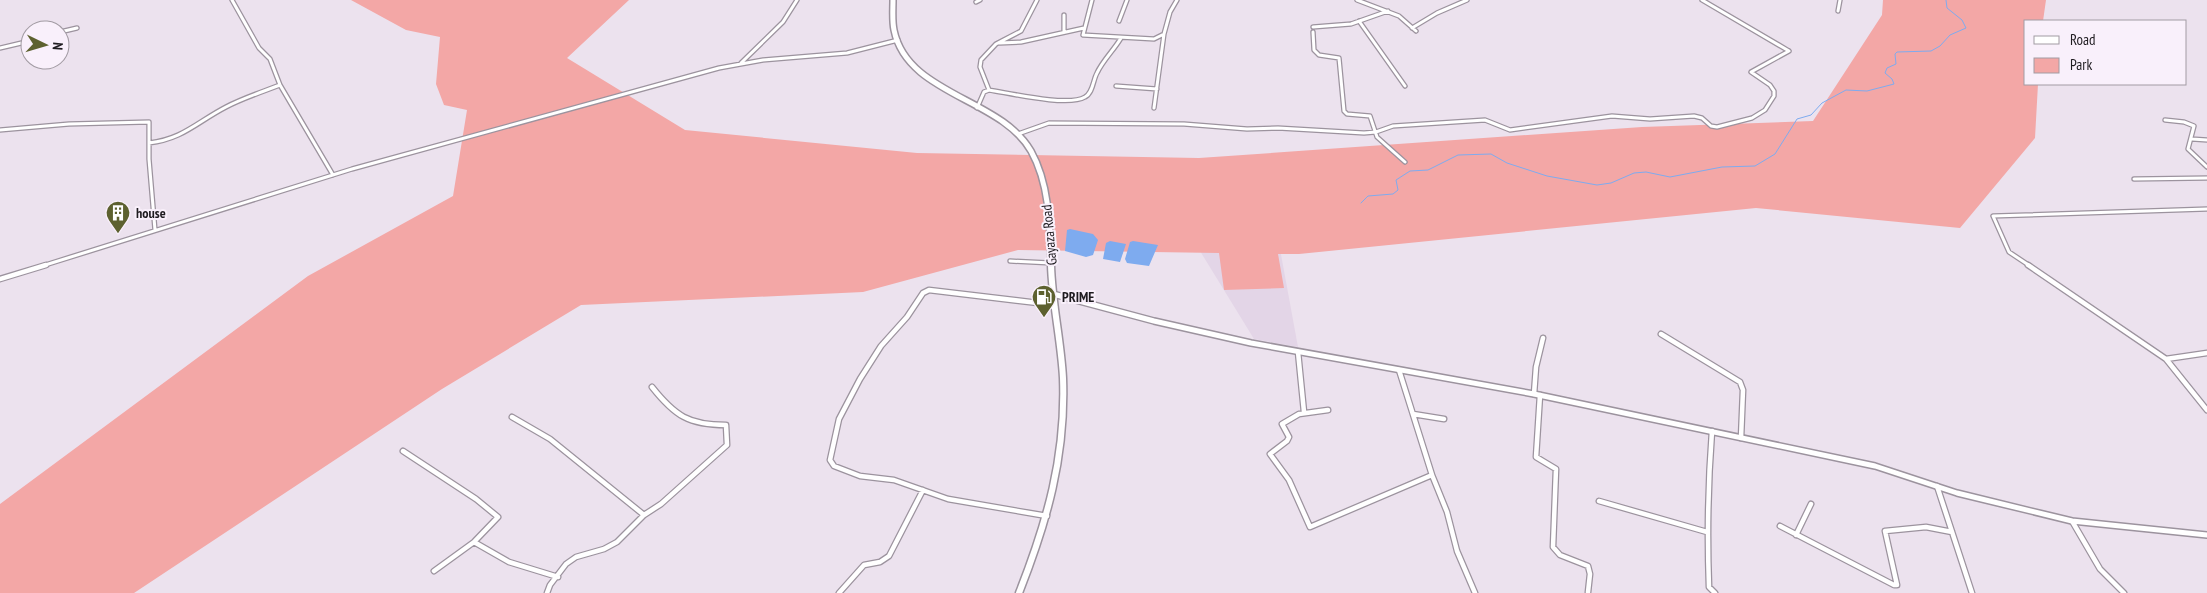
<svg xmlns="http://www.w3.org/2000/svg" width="2207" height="593" font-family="'PT Sans Narrow',sans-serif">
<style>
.built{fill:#e3d5e7}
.green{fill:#f3a7a6}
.water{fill:#7eabef}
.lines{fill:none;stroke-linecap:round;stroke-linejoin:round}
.stream{stroke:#7eabef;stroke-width:1}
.minor-far1-casing{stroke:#9c939e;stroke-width:5.5}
.minor-casing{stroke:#9c939e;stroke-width:7}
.tertiary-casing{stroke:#9c939e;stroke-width:8}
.primary-far1-casing{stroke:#9c939e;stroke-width:8}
.primary-casing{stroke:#9c939e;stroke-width:9}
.minor-far1{stroke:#fff;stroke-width:3}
.minor{stroke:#fff;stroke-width:4.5}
.tertiary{stroke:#fff;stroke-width:5}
.primary-far1{stroke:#fff;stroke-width:5}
.primary{stroke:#fff;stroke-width:6}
.labels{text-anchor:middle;stroke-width:4;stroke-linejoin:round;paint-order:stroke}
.poi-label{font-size:14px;font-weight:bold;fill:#1f1c20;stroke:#f9f0fb;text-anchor:start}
.street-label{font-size:14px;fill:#1f1c20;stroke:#f9f0fb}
</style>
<rect width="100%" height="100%" fill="#ece2ee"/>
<path class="built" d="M 1280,249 L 1298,347 L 1254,339 L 1200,251 Z"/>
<path class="green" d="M 351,0 L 629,0 L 567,58 L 685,130 L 917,153 L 1199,158 L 1642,127 L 1813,121 L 1882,15 L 1883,0 L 2046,0 L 2043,21 L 2026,21 L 2026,84 L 2038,84 L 2035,138 L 1960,228 L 1756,208 L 1299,254 L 1278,254 L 1284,288 L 1224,290 L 1219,253 L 1018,250 L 863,292 L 581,305 L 442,389 L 134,593 L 0,593 L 0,504 L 308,276 L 453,196 L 467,110 L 444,105 L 436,84 L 440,37 L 406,30 Z"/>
<path class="water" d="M 1070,229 L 1093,234 L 1098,240 L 1093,255 L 1086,257 L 1065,251 L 1067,230 Z
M 1110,241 L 1126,244 L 1120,262 L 1103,259 L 1106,243 Z
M 1133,241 L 1158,245 L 1149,266 L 1127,263 L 1125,259 L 1130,242 Z"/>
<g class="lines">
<path class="stream" d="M 1361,203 L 1368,196 L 1393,194 L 1398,190 L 1396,180 L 1410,171 L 1428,170 L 1458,155 L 1491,154 L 1507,163 L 1547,176 L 1597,185 L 1611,183 L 1634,173 L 1646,172 L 1670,177 L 1722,167 L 1755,166 L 1775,154 L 1797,119 L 1811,115 L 1822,103 L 1846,90 L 1867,91 L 1894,84 L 1892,79 L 1885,73 L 1887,68 L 1896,64 L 1895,54 L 1897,52 L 1931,51 L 1940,46 L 1950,35 L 1966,28 L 1962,20 L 1947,8 L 1946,0"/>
<defs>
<path id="minor-far1" d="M 232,0 L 259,48 L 270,59 L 280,85 L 333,175
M 1092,0 L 1083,35 L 1154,39 L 1164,34 L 1170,12 L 1177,0
M 1357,0 L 1399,16 L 1416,31
M 1702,0 L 1789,51
M 976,2 L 980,0
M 1838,11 L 1840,0
M 1064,15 L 1064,31
M 1119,21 L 1127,0
M 1359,21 L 1405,86
M 1313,27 L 1351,24 L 1388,11
M 1412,28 L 1437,13 L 1467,0
M 60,32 L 77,28
M 1313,32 L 1314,50 L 1319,55 L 1339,58 L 1344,111 L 1347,114 L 1370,116 L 1377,137 L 1405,162
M 1000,43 L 1021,42 L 1084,28
M 0,48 L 30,41
M 741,63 L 783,22 L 797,0
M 1116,86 L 1157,89
M 989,90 C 1009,93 1068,107 1085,97 C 1093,93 1093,80 1097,73 C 1103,60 1114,50 1121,38
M 977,108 L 984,92 L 989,90 L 980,67 L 981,60 L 996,44 L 1021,31 L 1037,0
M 1154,108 L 1164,34
M 2165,120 L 2184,122 L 2194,126 L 2188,149 L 2207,167
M 0,130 L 69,124 L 149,122 L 149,159 L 155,230
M 1018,134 L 1049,123 L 1184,124 L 1247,129 L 1278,128 L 1364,133 L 1376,132 L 1393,126 L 1485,120 L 1510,130 L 1612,116 L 1650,119 L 1694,116 L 1702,118 L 1711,126 L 1717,127 L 1752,118 L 1765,110 L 1774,96 L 1774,91 L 1770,85 L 1751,72 L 1789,51
M 2192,139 L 2207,140
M 149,143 C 183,139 197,122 226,107 C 243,98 262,92 280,85
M 2134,179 L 2207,178
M 1010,261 L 1051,263
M 42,266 L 352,169 L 719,68 L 763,60 L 847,53 L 898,40
M 2030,266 L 2009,252 L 1993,216 L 2207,209"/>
<path id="minor" d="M 2028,265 L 2166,359
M 0,279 L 46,265
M 1661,334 L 1740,382 L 1743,390 L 1741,438
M 1298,352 L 1304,412
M 2207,353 L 2166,359 L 2207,410
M 1399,370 L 1432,475 L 1447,512 L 1457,551 L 1475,593
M 1534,394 L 1536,367 L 1543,338
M 1540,395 L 1536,457 L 1556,469 L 1553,547 L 1560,555 L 1588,566 L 1590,574 L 1588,592
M 1328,410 L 1299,414 L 1282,424 L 1289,437 L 1287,441 L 1270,454 L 1289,480 L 1310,527 L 1432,475
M 1413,414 L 1444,419
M 512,417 L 550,439 L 644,515
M 1712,431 C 1708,483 1707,535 1709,587 L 1715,593
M 403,451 L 476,499 L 498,517 L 474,542 L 434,571
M 1937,486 L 1972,593
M 1599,501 L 1707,532
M 1047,516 L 948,499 L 894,480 L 860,476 L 834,466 L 830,460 L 839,419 L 860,379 L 881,346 L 907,317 L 923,293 L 929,290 L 1038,303 L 1055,307
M 2072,521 L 2100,569 L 2124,593
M 1780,526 L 1894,585 L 1897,585 L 1885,531 L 1926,527 L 1952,532
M 1796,535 L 1811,504
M 474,542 L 509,562 L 558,577
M 547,593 L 550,585 L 566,564 L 576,557 L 604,549 L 617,542 L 644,515 L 661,504 L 727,445 L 726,425 C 689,425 675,416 652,387
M 839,593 L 864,565 L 880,562 L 889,556 L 923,490"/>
<path id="tertiary" d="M 1053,294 L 1154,321 L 1251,343 L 1534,394 L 1875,466 L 1957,493 L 2072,521 L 2207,535"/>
<path id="primary-far1" d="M 893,0 C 893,10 892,21 894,30 C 907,95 1001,98 1031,151 C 1050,185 1050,228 1051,266"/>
<path id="primary" d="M 1019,593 C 1047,522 1066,456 1063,378 C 1061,340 1052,303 1051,265"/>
</defs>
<use href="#minor-far1" class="minor-far1-casing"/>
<use href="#minor" class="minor-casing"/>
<use href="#tertiary" class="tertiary-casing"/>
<use href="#primary-far1" class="primary-far1-casing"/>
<use href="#primary" class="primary-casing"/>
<use href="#minor-far1" class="minor-far1"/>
<use href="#minor" class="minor"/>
<use href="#tertiary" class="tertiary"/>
<use href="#primary-far1" class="primary-far1"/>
<use href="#primary" class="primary"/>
</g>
<defs>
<symbol id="building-pin" viewBox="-11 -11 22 30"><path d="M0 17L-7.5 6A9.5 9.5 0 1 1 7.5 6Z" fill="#5d612f" stroke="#f9f0fb"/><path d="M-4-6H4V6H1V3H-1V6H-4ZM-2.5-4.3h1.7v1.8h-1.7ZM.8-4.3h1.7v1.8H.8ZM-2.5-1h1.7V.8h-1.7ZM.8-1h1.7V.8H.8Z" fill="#fff"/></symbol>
<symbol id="fuel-pin" viewBox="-11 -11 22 30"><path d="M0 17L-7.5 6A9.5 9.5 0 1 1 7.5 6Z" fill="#5d612f" stroke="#f9f0fb"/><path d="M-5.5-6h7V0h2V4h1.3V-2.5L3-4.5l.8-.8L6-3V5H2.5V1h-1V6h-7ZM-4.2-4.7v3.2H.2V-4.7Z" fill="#fff"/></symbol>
</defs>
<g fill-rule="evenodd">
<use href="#building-pin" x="104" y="199" width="28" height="38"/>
<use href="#fuel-pin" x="1030" y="283" width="28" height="38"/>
</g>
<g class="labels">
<g class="poi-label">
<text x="136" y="218">house</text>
<text x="1062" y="302">PRIME</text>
</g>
<g class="street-label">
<text transform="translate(1049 235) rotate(-95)" y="5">Gayaza Road</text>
</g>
</g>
<rect x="2024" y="20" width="162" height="65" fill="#f9f0fb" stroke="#a29ba3"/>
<rect x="2034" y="36" width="25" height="8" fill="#ffffff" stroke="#a29ba3"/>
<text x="2070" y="45" font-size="15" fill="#1f1c20">Road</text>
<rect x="2034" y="58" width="25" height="15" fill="#f3a7a6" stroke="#a29ba3"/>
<text x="2070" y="70" font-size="15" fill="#1f1c20">Park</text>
<g transform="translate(45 45) rotate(95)"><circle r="24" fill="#f9f0fb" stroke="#a29ba3"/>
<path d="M0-4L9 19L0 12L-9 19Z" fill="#5d612f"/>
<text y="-8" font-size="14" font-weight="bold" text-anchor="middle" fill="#1f1c20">N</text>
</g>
</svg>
